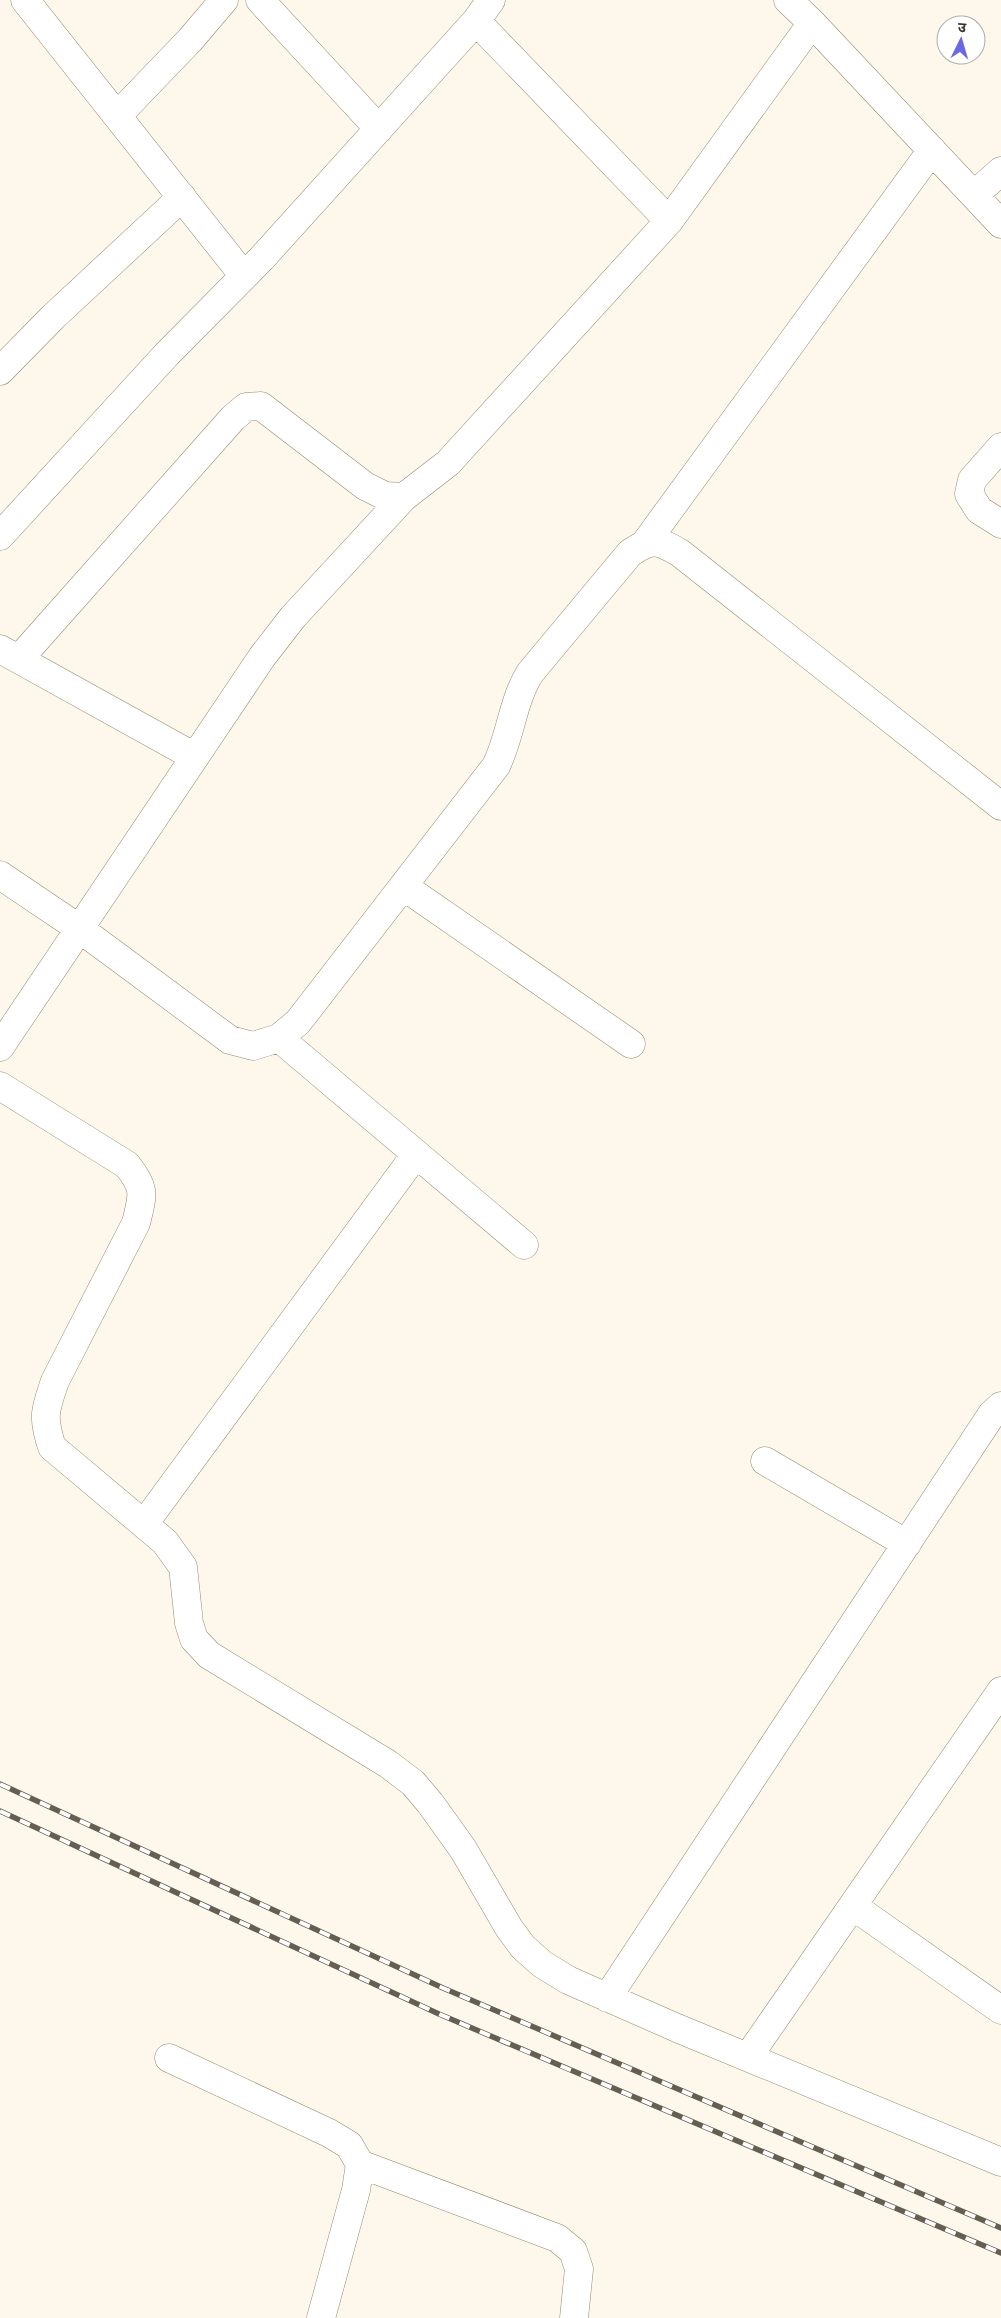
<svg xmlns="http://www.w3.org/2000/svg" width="1001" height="2318" font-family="'Source Sans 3','Noto Sans Devanagari',sans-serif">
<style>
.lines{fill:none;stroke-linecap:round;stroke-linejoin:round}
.minor-casing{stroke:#95876c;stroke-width:29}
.minor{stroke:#fff;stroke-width:28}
.rail-casing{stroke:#655f53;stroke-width:5.5}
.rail{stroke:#fff;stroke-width:4;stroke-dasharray:11;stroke-linecap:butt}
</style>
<rect width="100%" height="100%" fill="#fef8ec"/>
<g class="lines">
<defs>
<path id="minor" d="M 25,0 L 244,276
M 260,0 L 379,129
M 788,0 L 812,23 L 1001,224
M 476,21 L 669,221
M 117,116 L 190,40 L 224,0
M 974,195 L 1001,171
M 0,371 L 53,317 L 182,197
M 1001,447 L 972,480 L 969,494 L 979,510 L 1001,524
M 0,536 L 167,354 L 262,258 L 476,21 L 491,0
M 646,542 L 932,150
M 0,649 L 195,757
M 19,659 L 233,418 L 246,407 L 261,406 L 365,486 L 385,496 L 404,497 L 448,463 L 669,221 L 812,23
M 0,875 L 80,929 L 230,1040 L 253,1046 L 279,1038 L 298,1022 L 496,766 C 511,736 512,702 530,673 L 630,553 C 652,538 658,540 680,553 L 1001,806
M 403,886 L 631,1044
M 279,1038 L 524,1245
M 0,1047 L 262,657 L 293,617 L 404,497
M 0,1086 L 127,1165 C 146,1189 143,1194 136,1223 L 55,1381 C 45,1410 42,1417 52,1447 L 165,1542 L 183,1567 L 189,1623 L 194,1639 L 209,1655 L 388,1764 L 413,1783 L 430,1803 L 463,1849 L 509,1928 L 523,1947 L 542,1964 L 568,1980 L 677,2028 L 1001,2162
M 765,1461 L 907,1544
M 144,1524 L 416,1154
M 853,1906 L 1001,2010
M 607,1998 L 992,1414 L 1001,1406
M 748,2057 L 1001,1691
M 169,2058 L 329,2133 L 349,2145 L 360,2164 L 356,2190 L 321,2318
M 360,2164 L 557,2238 L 573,2251 L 579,2269 L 574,2318"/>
</defs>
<use href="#minor" class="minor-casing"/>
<use href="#minor" class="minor"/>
<defs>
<path id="rail" d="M 0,1784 L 443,1988 L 1001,2228
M 0,1811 L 439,2014 L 1001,2253"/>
</defs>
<use href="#rail" class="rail-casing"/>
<use href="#rail" class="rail"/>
</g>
<g transform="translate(961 40) rotate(5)"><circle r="24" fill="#ffffff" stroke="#afada8"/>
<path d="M0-4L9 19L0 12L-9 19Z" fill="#6a69e2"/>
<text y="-8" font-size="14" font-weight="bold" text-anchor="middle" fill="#383226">उ</text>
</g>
</svg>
